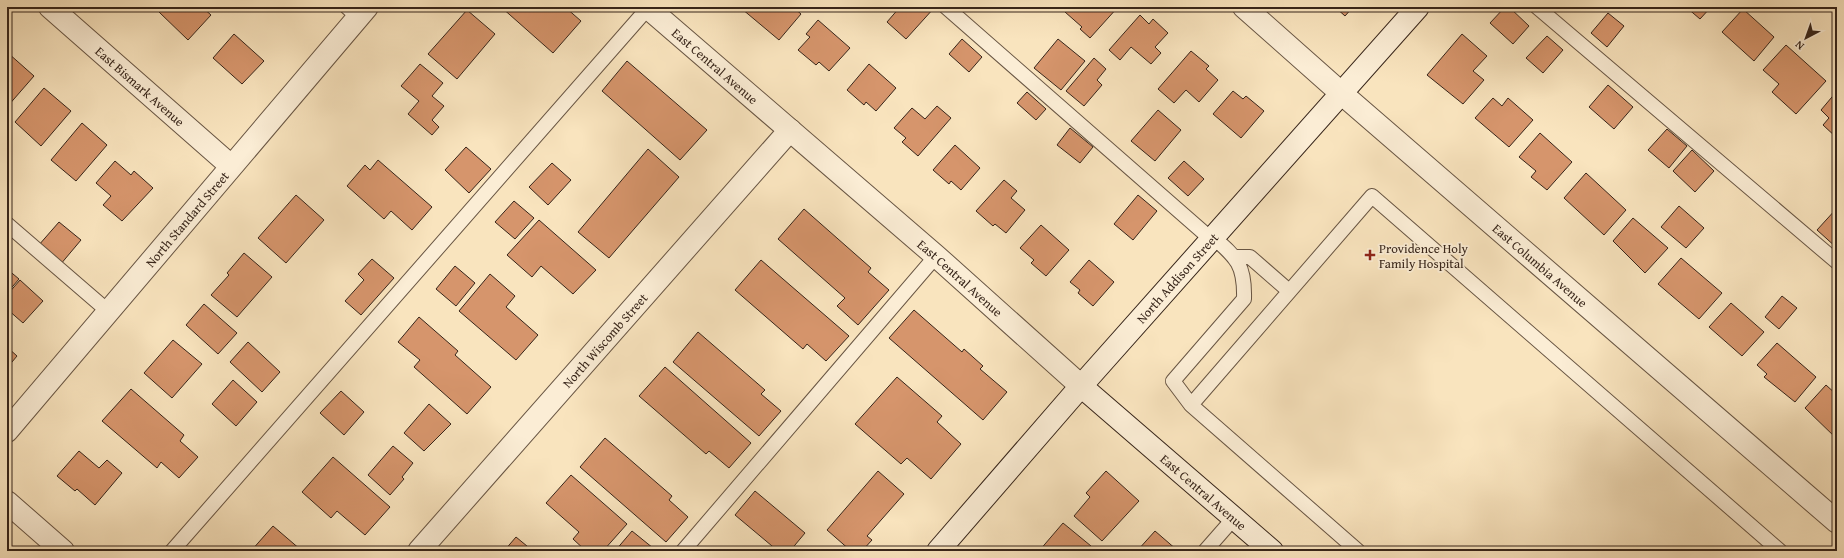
<svg xmlns="http://www.w3.org/2000/svg" width="1844" height="558" font-family="'Gentium Book Plus',serif">
<style>
.building{fill:#d6956c;stroke:#37251a}
.lines{fill:none;stroke-linecap:round;stroke-linejoin:round}
.lane-casing{stroke:#685543;stroke-width:16}
.street-casing{stroke:#685543;stroke-width:24}
.secondary-casing{stroke:#37251a;stroke-width:24}
.lane{stroke:#fbedd5;stroke-width:14}
.street{stroke:#fbedd5;stroke-width:22}
.secondary{stroke:#fbedd5;stroke-width:22}
.poi-dot{fill:#8f2418;stroke:#fbedd5;stroke-width:1.5}
.labels{text-anchor:middle;stroke-width:3.5;stroke-linejoin:round;paint-order:stroke}
.street-label{font-size:13px;fill:#37251a;stroke:#fbedd5}
.poi-label{font-size:13px;fill:#37251a;stroke:#fbedd5;text-anchor:start}
</style>
<rect width="100%" height="100%" fill="#f9e4be"/>
<filter id="stains"><feTurbulence type="fractalNoise" baseFrequency=".005" numOctaves="4"/><feColorMatrix values="0 0 0 0 .2 0 0 0 0 .09 0 0 0 0 .02 0 0 0 .5 -.17"/></filter>
<radialGradient id="worn" r=".72"><stop offset=".6" stop-color="#630" stop-opacity="0"/><stop offset="1" stop-color="#630" stop-opacity=".3"/></radialGradient>
<path class="building" d="M 164,7 L 202,7 L 211,15 L 188,40 L 159,12 Z
M 501,7 L 565,7 L 581,21 L 553,53 Z
M 744,7 L 793,7 L 801,14 L 779,40 L 742,9 Z
M 900,7 L 933,7 L 934,8 L 906,39 L 887,22 Z
M 1069,7 L 1118,7 L 1090,38 L 1080,29 L 1082,27 L 1065,12 Z
M 1335,7 L 1353,7 L 1345,16 Z
M 1505,7 L 1509,7 L 1529,26 L 1513,44 L 1490,23 Z
M 1686,7 L 1711,7 L 1700,19 Z
M 1743,9 L 1774,37 L 1754,61 L 1722,32 Z
M 467,10 L 495,34 L 457,79 L 428,54 Z
M 1608,13 L 1624,26 L 1607,47 L 1591,33 Z
M 1140,15 L 1149,24 L 1153,19 L 1168,33 L 1155,47 L 1161,53 L 1151,64 L 1131,47 L 1120,60 L 1109,50 Z
M 818,20 L 850,48 L 829,71 L 819,62 L 816,65 L 798,50 L 810,37 L 806,34 Z
M 234,34 L 264,61 L 242,84 L 213,58 Z
M 1462,34 L 1487,56 L 1473,71 L 1484,80 L 1463,104 L 1427,75 Z
M 1547,36 L 1563,50 L 1543,73 L 1526,58 Z
M 962,39 L 982,57 L 969,72 L 949,54 Z
M 1058,39 L 1085,61 L 1061,90 L 1034,68 Z
M 1786,45 L 1826,81 L 1796,114 L 1772,92 L 1779,84 L 1763,70 Z
M 1191,51 L 1209,66 L 1206,69 L 1218,80 L 1199,102 L 1186,90 L 1174,103 L 1158,89 Z
M 8,53 L 34,76 L 7,107 L 7,54 Z
M 1094,58 L 1106,69 L 1097,80 L 1102,85 L 1084,106 L 1066,91 Z
M 627,61 L 707,130 L 680,160 L 602,91 Z
M 420,64 L 443,83 L 432,96 L 444,106 L 432,120 L 439,127 L 432,135 L 408,114 L 419,101 L 401,86 Z
M 869,64 L 896,88 L 876,111 L 866,102 L 864,105 L 847,90 Z
M 1608,85 L 1633,107 L 1614,129 L 1589,107 Z
M 44,88 L 71,111 L 41,146 L 15,122 Z
M 1233,91 L 1243,99 L 1246,96 L 1264,111 L 1241,138 L 1213,114 Z
M 1837,91 L 1837,138 L 1823,125 L 1829,118 L 1821,110 Z
M 1027,92 L 1046,109 L 1036,120 L 1017,103 Z
M 1493,98 L 1502,106 L 1508,98 L 1533,120 L 1509,147 L 1475,118 Z
M 937,106 L 951,118 L 918,156 L 902,142 L 906,138 L 894,128 L 912,108 L 925,119 Z
M 1158,110 L 1181,130 L 1155,161 L 1131,141 Z
M 82,123 L 107,145 L 76,181 L 51,160 Z
M 1070,128 L 1093,147 L 1080,163 L 1057,145 Z
M 1667,129 L 1687,146 L 1669,168 L 1648,150 Z
M 1540,133 L 1572,162 L 1547,190 L 1531,177 L 1536,171 L 1519,157 Z
M 955,145 L 980,168 L 961,190 L 951,181 L 949,184 L 933,170 Z
M 466,147 L 491,169 L 469,193 L 445,170 Z
M 648,149 L 679,177 L 609,258 L 578,232 Z
M 1692,150 L 1714,171 L 1695,192 L 1673,171 Z
M 378,160 L 432,207 L 412,230 L 391,211 L 384,219 L 347,186 L 365,165 L 370,170 Z
M 115,161 L 131,175 L 134,171 L 153,188 L 122,221 L 103,205 L 111,196 L 96,183 Z
M 1184,161 L 1204,179 L 1188,196 L 1168,178 Z
M 552,163 L 571,180 L 548,205 L 529,187 Z
M 1586,173 L 1626,210 L 1604,235 L 1564,198 Z
M 1004,180 L 1017,191 L 1011,198 L 1025,210 L 1006,233 L 995,224 L 993,226 L 976,211 Z
M 296,195 L 324,220 L 286,263 L 258,238 Z
M 1138,195 L 1157,211 L 1133,240 L 1114,224 Z
M 514,201 L 534,218 L 515,239 L 495,222 Z
M 1679,206 L 1704,228 L 1686,248 L 1661,227 Z
M 1837,208 L 1837,248 L 1817,230 Z
M 804,209 L 871,268 L 868,272 L 889,290 L 858,325 L 837,306 L 845,298 L 778,239 Z
M 1633,218 L 1668,248 L 1645,273 L 1613,241 Z
M 539,220 L 596,270 L 573,294 L 541,266 L 532,277 L 507,255 Z
M 59,222 L 81,240 L 60,265 L 38,246 Z
M 1041,225 L 1069,250 L 1046,276 L 1031,263 L 1034,260 L 1020,248 Z
M 244,253 L 272,277 L 237,317 L 211,295 L 229,275 L 227,273 Z
M 1681,258 L 1722,293 L 1699,319 L 1658,284 Z
M 372,259 L 394,278 L 361,315 L 345,301 L 364,280 L 358,274 Z
M 761,260 L 849,336 L 826,361 L 807,344 L 803,349 L 735,290 Z
M 1089,260 L 1114,282 L 1093,306 L 1078,293 L 1080,290 L 1070,282 Z
M 455,266 L 475,283 L 456,306 L 436,289 Z
M 7,269 L 19,279 L 7,293 Z
M 490,274 L 515,296 L 506,307 L 538,335 L 516,360 L 459,311 Z
M 20,280 L 43,301 L 23,323 L 7,309 L 7,295 Z
M 1782,296 L 1797,308 L 1779,329 L 1765,317 Z
M 1731,303 L 1764,332 L 1742,356 L 1709,327 Z
M 204,304 L 237,333 L 218,354 L 186,325 Z
M 914,310 L 962,352 L 964,349 L 983,366 L 980,369 L 1007,392 L 983,420 L 889,338 Z
M 419,317 L 458,351 L 455,355 L 491,387 L 467,414 L 414,367 L 420,360 L 398,342 Z
M 698,332 L 765,390 L 761,394 L 781,411 L 759,436 L 673,362 Z
M 173,340 L 202,364 L 172,398 L 144,373 Z
M 248,342 L 280,372 L 262,392 L 230,362 Z
M 1777,343 L 1816,377 L 1795,402 L 1764,377 L 1767,374 L 1757,365 Z
M 7,347 L 17,356 L 7,368 Z
M 665,367 L 751,443 L 729,468 L 709,451 L 706,454 L 639,396 Z
M 897,377 L 942,416 L 937,422 L 961,444 L 931,479 L 907,458 L 901,464 L 855,424 Z
M 233,380 L 257,402 L 236,426 L 212,404 Z
M 1826,385 L 1837,395 L 1837,439 L 1805,408 Z
M 131,389 L 184,435 L 180,441 L 198,457 L 179,478 L 161,462 L 157,468 L 102,421 Z
M 341,391 L 364,412 L 344,435 L 320,413 Z
M 429,404 L 451,424 L 424,451 L 404,433 Z
M 605,438 L 672,496 L 669,500 L 688,517 L 666,542 L 580,467 Z
M 393,446 L 413,463 L 402,477 L 404,479 L 390,495 L 368,475 Z
M 79,451 L 99,468 L 107,460 L 122,473 L 95,505 L 77,489 L 75,491 L 57,476 Z
M 333,457 L 390,507 L 365,535 L 337,511 L 331,518 L 302,492 Z
M 878,471 L 904,494 L 867,536 L 872,540 L 862,551 L 851,551 L 827,530 Z
M 1106,471 L 1139,501 L 1102,541 L 1074,516 L 1090,497 L 1086,493 Z
M 571,475 L 627,524 L 603,551 L 586,551 L 573,539 L 579,532 L 546,503 Z
M 755,491 L 805,533 L 790,551 L 778,551 L 735,515 Z
M 1063,523 L 1091,546 L 1087,551 L 1039,551 Z
M 273,526 L 301,550 L 300,551 L 251,551 Z
M 632,531 L 653,548 L 651,551 L 615,551 Z
M 1155,531 L 1177,550 L 1176,551 L 1137,551 Z
M 516,537 L 533,551 L 504,551 Z"/>
<g class="lines">
<defs>
<path id="lane" d="M 347,7 L 358,17
M 946,7 L 1211,239
M 1537,7 L 1837,262
M 7,224 L 109,312
M 1236,257 L 1250,257 L 1289,291
M 1191,405 L 1173,381 L 1244,299 C 1245,265 1237,258 1213,237
M 172,551 L 648,8
M 683,551 L 936,256
M 1205,551 L 1234,518
M 1358,551 L 1191,405 L 1372,196 L 1780,551"/>
<g id="street">
<path id="s1" d="M 50,7 L 231,166"/>
<path id="s2" d="M 647,7 L 936,256 L 1081,386"/>
<path id="s3" d="M 1244,7 L 1341,93 L 1837,522"/>
<path id="s4" d="M 7,431 L 367,7"/>
<path d="M 7,502 L 63,551"/>
<path id="s5" d="M 419,551 L 790,130"/>
</g>
<g id="secondary">
<path id="s6" d="M 1081,386 L 1272,551"/>
<path id="s7" d="M 938,551 L 1081,386 L 1418,7"/>
</g>
</defs>
<use href="#lane" class="lane-casing"/>
<use href="#street" class="street-casing"/>
<use href="#secondary" class="secondary-casing"/>
<use href="#lane" class="lane"/>
<use href="#street" class="street"/>
<use href="#secondary" class="secondary"/>
</g>
<path class="poi-dot" d="M1368 249h4v4h4v4h-4v4h-4v-4h-4v-4h4z"/>
<g class="labels">
<g class="street-label">
<text dy="5" stroke="none"><textPath href="#s2" startOffset="90">East Central Avenue</textPath></text>
<text dy="5" stroke="none"><textPath href="#s1" startOffset="120">East Bismark Avenue</textPath></text>
<text dy="5" stroke="none"><textPath href="#s4" startOffset="278">North Standard Street</textPath></text>
<text dy="5" stroke="none"><textPath href="#s3" startOffset="393">East Columbia Avenue</textPath></text>
<text dy="5" stroke="none"><textPath href="#s2" startOffset="414">East Central Avenue</textPath></text>
<text dy="5" stroke="none"><textPath href="#s7" startOffset="363">North Addison Street</textPath></text>
<text dy="5" stroke="none"><textPath href="#s5" startOffset="281">North Wiscomb Street</textPath></text>
<text dy="5" stroke="none"><textPath href="#s6" startOffset="162">East Central Avenue</textPath></text>
</g>
<g class="poi-label">
<text x="1379" y="253">Providence Holy<tspan x="1379" dy="15">Family Hospital</tspan></text>
</g>
</g>
<rect width="1844" height="558" fill="none" stroke="#f9e4be" stroke-width="24"/>
<rect x="8" y="8" width="1828" height="542" fill="none" stroke="#37251a" stroke-width="2"/>
<rect x="12" y="12" width="1820" height="534" fill="none" stroke="#37251a"/>
<g transform="translate(1806 38) rotate(221)" stroke="#fbedd5" stroke-width="3" paint-order="stroke">
<path d="M0-3L7 15L0 10L-7 15Z" fill="#37251a"/>
<text y="-6" font-size="11" font-weight="bold" text-anchor="middle" fill="#37251a">N</text>
</g>
<rect width="100%" height="100%" filter="url(#stains)"/>
<rect width="100%" height="100%" fill="url(#worn)"/>
</svg>
